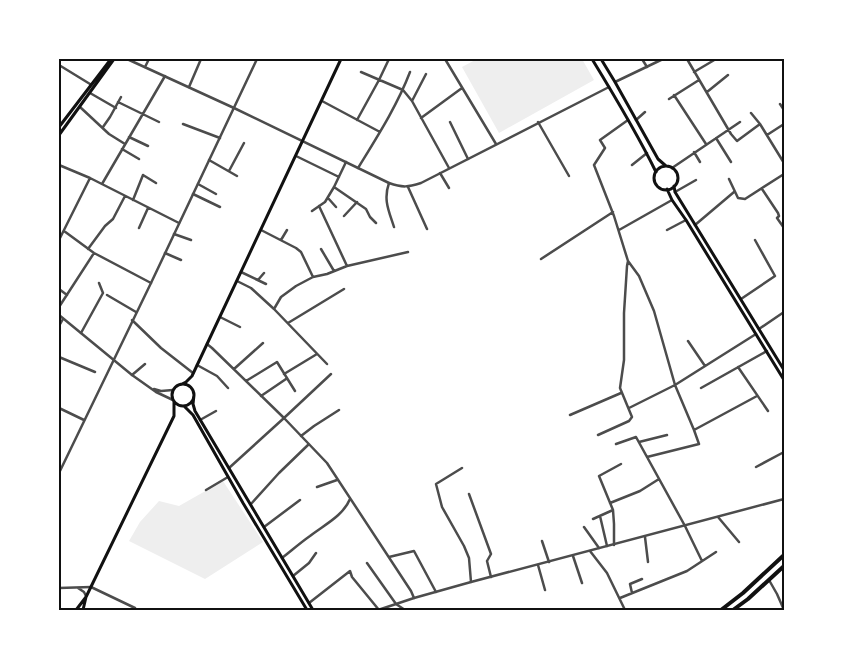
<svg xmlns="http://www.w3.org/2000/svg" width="843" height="669" font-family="Montserrat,sans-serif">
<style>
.green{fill:#eee}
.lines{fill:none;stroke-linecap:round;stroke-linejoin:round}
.minor{stroke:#4c4c4c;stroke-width:2.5}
.tertiary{stroke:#4c4c4c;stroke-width:2.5}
.secondary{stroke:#111;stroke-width:3}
.primary{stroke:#111;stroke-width:4}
.neatline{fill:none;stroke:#111;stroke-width:2}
</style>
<rect width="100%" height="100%" fill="#fff"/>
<path class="green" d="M 477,59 L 582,59 L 594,80 L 499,133 L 462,67 Z
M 223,481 L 263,542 L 205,579 L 129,541 L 140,522 L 159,501 L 179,506 Z"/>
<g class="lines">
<path class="minor" d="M 445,59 L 496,144
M 642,59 L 647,67
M 687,59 L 731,134 L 737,141 L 760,124
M 59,65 L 90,84
M 145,67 L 149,59
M 361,72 L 403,90 L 412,101 L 449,168
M 694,72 L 716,59
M 189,87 L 201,59
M 707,92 L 728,75
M 90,93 L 116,108
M 674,95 L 706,144
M 669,99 L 699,80
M 322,101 L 380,132
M 412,101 L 426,74
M 118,102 L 159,122
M 780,104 L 784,110
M 80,107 L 109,134 L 125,144
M 751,113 L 760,124 L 784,163
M 421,118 L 462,88
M 357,120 L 379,80 L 389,59
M 628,120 L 600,140 L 605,148 L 594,165 L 614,216 L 628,261 L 639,276 L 654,311 L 675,385 L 694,430 L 699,444 L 647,457
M 636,120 L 645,112
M 450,122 L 468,159
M 538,122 L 569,176
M 183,124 L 220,138
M 103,127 L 110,117 L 121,97
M 767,135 L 784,124 L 784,125
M 129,137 L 148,146
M 716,138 L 731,162
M 122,149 L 139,159
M 694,152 L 700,162
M 296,156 L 339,177
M 209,160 L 237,176
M 59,165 L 90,178 L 179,223
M 632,165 L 647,153
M 358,168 C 377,137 397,106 410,72
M 672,168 L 740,122
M 229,171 L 244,143
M 440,173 L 449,188
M 729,179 L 738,198 L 745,199 L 784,174
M 389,183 C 383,200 389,211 394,227
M 102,184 L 165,76
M 198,184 L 216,194
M 334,187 L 366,209 L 370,217 L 376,223
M 408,187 L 427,229
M 762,189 L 778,213 L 779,216 L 777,218 L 784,228
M 675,192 L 696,180
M 193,194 L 220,207
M 328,198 L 336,207
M 133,200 L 143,175 L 156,183
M 312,211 L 325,202 L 334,187 L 346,162
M 344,216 L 357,202
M 695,225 L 734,192
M 139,228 L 148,208
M 261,230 L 296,248 L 301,252 L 313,277
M 619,230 L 672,200
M 667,230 L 686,220
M 64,231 L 94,253 L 151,283
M 174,234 L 191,240
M 59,240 L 90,178
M 281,240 L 287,230
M 88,249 L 105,226 L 113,219 L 125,196
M 321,249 L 334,271
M 165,253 L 181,260
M 541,259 L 613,212
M 347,266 L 408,252
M 241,272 L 266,284
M 258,280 L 264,273
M 237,281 L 251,288 L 274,309 L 327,364
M 59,289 L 67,295
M 107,295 L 136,312
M 741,299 L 775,276 L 755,240
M 59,307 L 94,253
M 274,309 L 281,297 L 296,286 L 313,277 L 327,274 L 347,266 L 319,206
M 220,317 L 240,327
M 132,320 L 161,348 L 193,373
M 288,323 L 344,289
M 59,326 L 63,319
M 759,329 L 784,312
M 81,333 L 103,293 L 99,283
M 688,341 L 705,366
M 207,344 L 212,348 L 284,418 L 327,463 L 411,591 L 414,598
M 59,357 L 95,372
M 197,365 L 217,376 L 228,388
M 738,367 L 768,411
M 234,369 L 263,343
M 284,374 L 317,354
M 132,375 L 145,364
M 246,381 L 277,362 L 295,391
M 701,388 L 767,351
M 261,396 L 286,379
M 59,408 L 84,420
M 629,408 L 675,385 L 756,334
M 570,415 L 621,393
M 200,420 L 216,411
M 694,430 L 757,396
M 598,435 L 629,421 L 632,417 L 620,388 L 624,360 L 624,313 L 627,266 L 628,261
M 301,436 L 314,426 L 339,410
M 639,442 L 667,435
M 616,444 L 636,437 L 685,526 L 702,561
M 756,467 L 784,452
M 229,468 L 284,418 L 331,374
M 462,468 L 436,484 L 442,507 L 464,546 L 469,558 L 471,582
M 317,487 L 337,480
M 206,490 L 228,477
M 469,494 L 491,554 L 487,561 L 491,577
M 610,503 L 640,491 L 659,479
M 251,504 L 279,473 L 309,444
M 600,516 L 607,546
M 718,517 L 739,542
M 593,519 L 613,510
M 264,527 L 300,500
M 584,527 L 599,548
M 645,537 L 648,562
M 542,541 L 549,562
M 614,545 L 614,524 L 613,510 L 599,476 L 621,464
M 590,551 L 607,573 L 625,610
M 573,556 L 582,583
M 389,557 L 414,551 L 436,592
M 282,558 C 291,551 300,543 310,536 C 324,525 343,516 350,499
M 367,563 L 396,604 L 405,610
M 538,565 L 545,590
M 293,576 L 309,563 L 316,553
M 769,580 L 777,594 L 784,610
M 91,587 L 135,608
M 632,593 L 630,584 L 642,579
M 620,598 L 687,571 L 716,552
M 309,603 L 350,571 L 352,577 L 379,610"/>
<path class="tertiary" d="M 127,59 L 234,108 L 389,183 C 403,188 408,187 421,183 L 609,87
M 615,82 L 663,59
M 59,315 L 132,375 L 156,392 L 173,400
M 154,389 L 161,391 L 173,390
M 59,473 L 151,283 L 257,59
M 59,588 L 91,587
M 78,588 L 84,592 L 86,596
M 378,610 L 414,598 L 471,582 L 784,499"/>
<path class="secondary" d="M 592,59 C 614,95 637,133 656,172
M 601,59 L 615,82 L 658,159 L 666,166
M 59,127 L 111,59
M 59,135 L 114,59
M654 178a12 12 0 1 1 24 0a12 12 0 1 1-24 0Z
M 674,186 L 675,192 L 784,370
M 667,189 L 672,200 L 686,220 L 784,380
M 182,384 L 186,382 L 192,376 L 341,59
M172 395a11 11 0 1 1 22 0a11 11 0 1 1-22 0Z
M 194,395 L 193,404 L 195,411 L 313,610
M 184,406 L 193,415 L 243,503 L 307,610
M 86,597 L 174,416 L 174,401
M 76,610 L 86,597 L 83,610"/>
<path class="primary" d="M 721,610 L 743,593 L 784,555
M 733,610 L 748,599 L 784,566"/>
</g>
<rect width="843" height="669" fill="none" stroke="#ffffff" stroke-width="120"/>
<rect x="60" y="60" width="723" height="549" class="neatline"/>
</svg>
